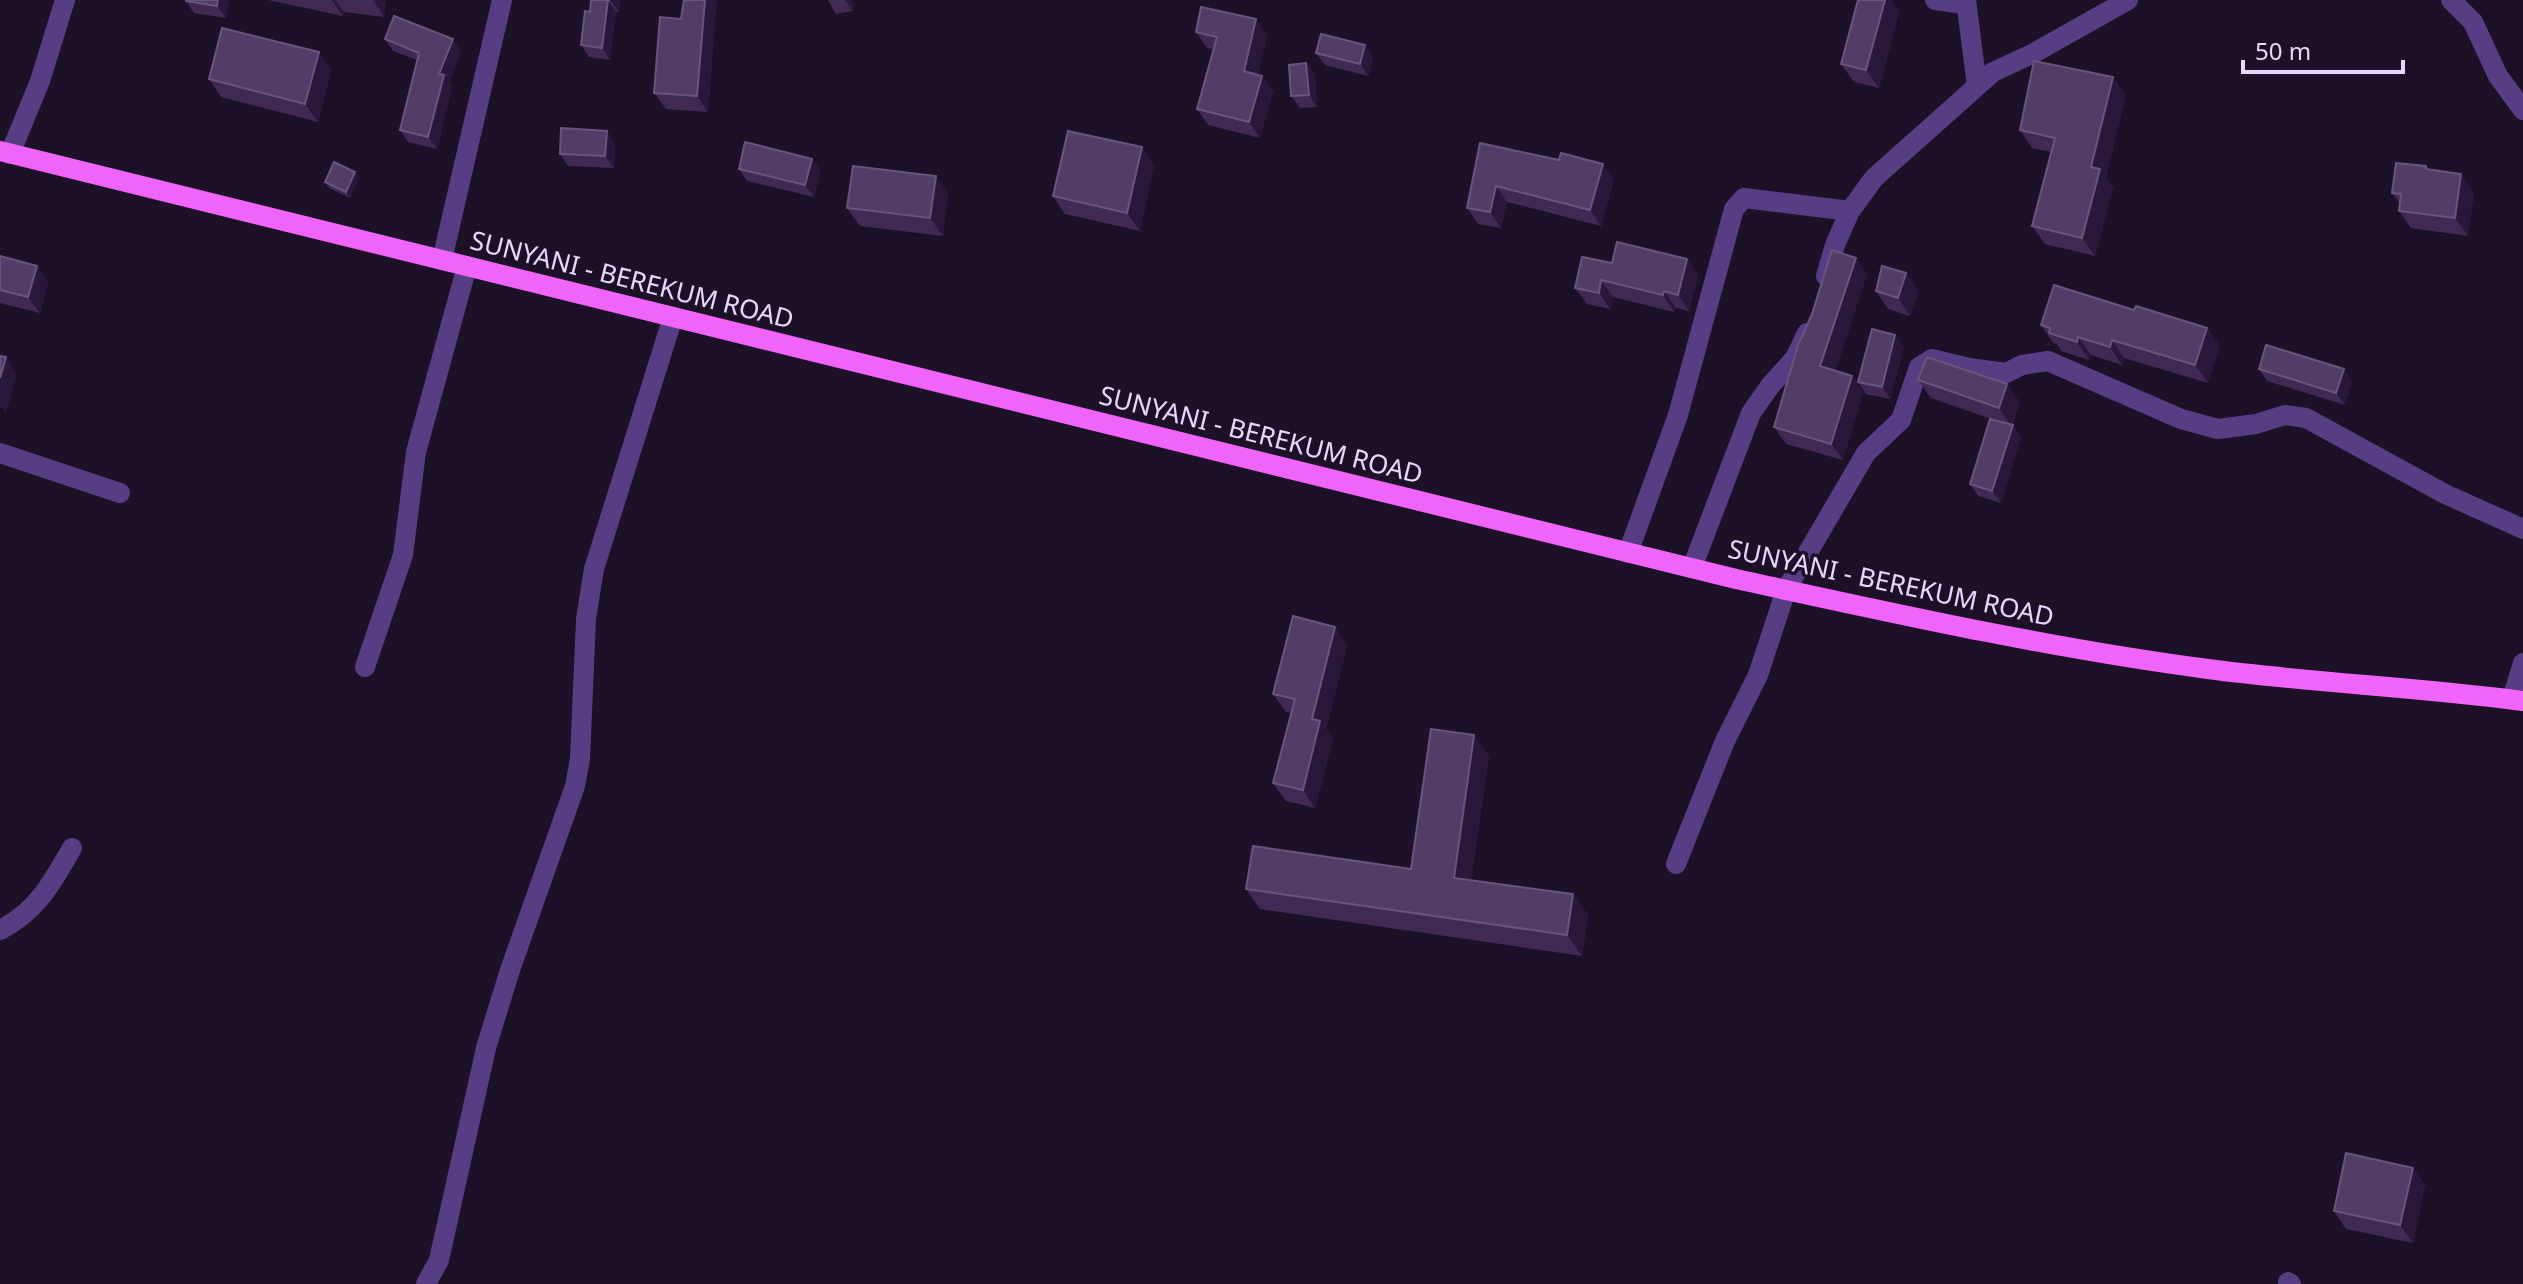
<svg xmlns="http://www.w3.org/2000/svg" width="2523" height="1284" font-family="'Noto Sans',sans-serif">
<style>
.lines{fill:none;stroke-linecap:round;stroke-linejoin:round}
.minor{stroke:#573e84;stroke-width:20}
.major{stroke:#f164f9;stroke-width:20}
.wall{fill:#402a54}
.shaded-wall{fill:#2a183a}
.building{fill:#523d66;stroke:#69557e;stroke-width:2}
.labels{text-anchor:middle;stroke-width:7;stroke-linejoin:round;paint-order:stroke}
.street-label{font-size:26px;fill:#e8d8fe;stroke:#1c1127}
</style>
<rect width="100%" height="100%" fill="#1c1127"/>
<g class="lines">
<path class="minor" d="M 1935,0 L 1965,4
M 1966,0 L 1977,86
M 2451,0 L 2473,22 L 2498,76 L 2523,110
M 10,154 L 40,81 L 65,0
M 442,260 L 502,0
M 1826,276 L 1835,245 L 1850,211 L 1874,178 L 1993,72 L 2032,54 L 2128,0
M 0,453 L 120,493
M 1628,553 L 1678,415 L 1734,209 L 1744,198 L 1850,211
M 1692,568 L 1751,413 L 1770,386 L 1795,358 L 1807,333
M 365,667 L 403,555 L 416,452 L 467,266
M 2512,699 L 2523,663
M 1676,864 L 1725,741 L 1758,675 L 1786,590 L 1866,453 L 1901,420 L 1919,367 L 1932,359 L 1969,368 L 2006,373 L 2022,365 L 2048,361 L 2181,419 L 2218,429 L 2256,424 L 2285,415 L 2306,418 L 2445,494 L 2523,529
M 0,930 C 37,911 52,883 72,848
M 2288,1282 L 2291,1284
M 426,1284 L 439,1260 L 486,1048 L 510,970 L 575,786 L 580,759 L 586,619 L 594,569 L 673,317"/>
<path class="major" d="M 0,151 L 1736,579 C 1892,613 2049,648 2208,669 C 2313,683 2418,687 2523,701"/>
</g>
<path class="wall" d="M 229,0 L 226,18 L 194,13 L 186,1 Z
M 268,0 L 386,0 L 384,17 L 344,12 L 343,16 Z
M 591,0 L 620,0 L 619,12 L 616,12 L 610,60 L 589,57 L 581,45 L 590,12 Z
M 828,0 L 852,0 L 853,11 L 836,14 Z
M 1858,0 L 1891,0 L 1899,12 L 1879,88 L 1854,82 L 1841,64 Z
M 715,21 L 708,112 L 666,109 L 654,93 Z
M 1196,32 L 1267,35 L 1258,75 L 1262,76 L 1273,91 L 1260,138 L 1208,125 L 1197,109 L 1214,49 L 1207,48 Z
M 385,39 L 461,51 L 449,82 L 452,87 L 437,149 L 408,142 L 400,130 L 417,60 L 393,51 Z
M 1316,53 L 1373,57 L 1368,76 L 1325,65 Z
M 1306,63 L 1315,75 L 1317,107 L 1300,108 L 1291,96 Z
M 331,70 L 318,122 L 221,97 L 209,79 Z
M 2126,95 L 2106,177 L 2113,187 L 2095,256 L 2045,244 L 2032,226 L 2051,152 L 2032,148 L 2020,130 Z
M 615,143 L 614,168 L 568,166 L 560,154 Z
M 1480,143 L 1614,179 L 1601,226 L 1507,202 L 1501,228 L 1478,224 L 1467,208 Z
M 1142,147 L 1154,165 L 1140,231 L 1065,214 L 1053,196 Z
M 812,159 L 820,171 L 814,197 L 747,181 L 739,169 Z
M 2426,166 L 2429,170 L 2474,192 L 2468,236 L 2411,228 L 2399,211 L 2400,204 L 2392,193 Z
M 359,178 L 350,198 L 329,188 L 325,182 Z
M 948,193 L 943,236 L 860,226 L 847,208 Z
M 0,256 L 37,266 L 48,282 L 40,313 L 0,303 Z
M 1687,259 L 1698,275 L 1689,311 L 1676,308 L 1674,312 L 1613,297 L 1610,309 L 1587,304 L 1575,288 L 1612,263 Z
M 1867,274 L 1835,371 L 1863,392 L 1843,460 L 1786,444 L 1774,427 Z
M 1876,291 L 1919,291 L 1910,316 L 1888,309 Z
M 2134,310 L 2207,328 L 2220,346 L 2208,383 L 2124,358 L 2122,365 L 2091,355 L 2089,360 L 2061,351 L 2057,344 L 2053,343 L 2041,325 Z
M 1904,347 L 1890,399 L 1866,394 L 1858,382 Z
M 2259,369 L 2352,381 L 2345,405 L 2267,381 Z
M 1918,380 L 2020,402 L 2012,425 L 2021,437 L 2001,503 L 1978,496 L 1970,484 L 1991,419 L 1931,398 Z
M 1347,645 L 1326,729 L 1333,739 L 1315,808 L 1286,801 L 1273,783 L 1291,713 L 1286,712 L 1273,694 Z
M 1489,756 L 1471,880 L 1573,894 L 1588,915 L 1582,956 L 1260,909 L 1246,889 L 1411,869 Z
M 2413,1168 L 2425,1185 L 2413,1243 L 2346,1229 L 2334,1211 Z"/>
<path class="shaded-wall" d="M 218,0 L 229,0 L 226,18 L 217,6 Z
M 332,0 L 335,0 L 344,12 L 343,16 Z
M 373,0 L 386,0 L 384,17 Z
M 608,0 L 616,12 L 610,60 L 602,48 Z
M 610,0 L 620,0 L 619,12 Z
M 705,0 L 718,0 L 715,21 L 708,112 L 697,96 Z
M 845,0 L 852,0 L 853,11 Z
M 1885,0 L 1891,0 L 1899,12 L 1879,88 L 1866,70 Z
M 1256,19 L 1267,35 L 1256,87 L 1244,71 Z
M 453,39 L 461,51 L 449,82 L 452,87 L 437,149 L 428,137 L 439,74 Z
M 1365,45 L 1373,57 L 1368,76 L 1360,64 Z
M 319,52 L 331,70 L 318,122 L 305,104 Z
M 1306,63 L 1315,75 L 1317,107 L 1309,95 Z
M 1262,76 L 1273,91 L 1260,138 L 1249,122 Z
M 2113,77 L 2126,95 L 2106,177 L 2113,187 L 2095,256 L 2082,238 L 2091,167 Z
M 607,131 L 615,143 L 614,168 L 605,156 Z
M 1142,147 L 1154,165 L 1140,231 L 1127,213 Z
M 812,159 L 820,171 L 814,197 L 805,185 Z
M 1603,164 L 1614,179 L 1601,226 L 1590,210 Z
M 355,172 L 359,178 L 350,198 L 346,192 Z
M 2461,174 L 2474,192 L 2468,236 L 2455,218 Z
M 936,176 L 948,193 L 943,236 L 930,218 Z
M 1496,186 L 1507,202 L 1501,228 L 1490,212 Z
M 1856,258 L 1867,274 L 1832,383 L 1820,366 Z
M 1687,259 L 1698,275 L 1689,311 L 1678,295 Z
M 37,266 L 48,282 L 40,313 L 28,297 Z
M 1906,273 L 1919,291 L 1910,316 L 1898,298 Z
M 1601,280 L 1613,297 L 1610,309 L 1599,293 Z
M 1664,291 L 1676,308 L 1674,312 L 1663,295 Z
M 2207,328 L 2220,346 L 2208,383 L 2195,365 Z
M 1895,335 L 1904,347 L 1890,399 L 1882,387 Z
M 2078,337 L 2091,355 L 2089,360 L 2077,342 Z
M 2112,340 L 2124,358 L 2122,365 L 2110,347 Z
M 6,357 L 17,373 L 6,414 L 0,406 L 0,378 Z
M 2344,369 L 2352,381 L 2345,405 L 2336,393 Z
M 1852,376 L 1863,392 L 1843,460 L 1831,444 Z
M 2007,384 L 2020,402 L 2011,426 L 1999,408 Z
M 2013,425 L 2021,437 L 2001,503 L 1992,491 Z
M 1335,627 L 1347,645 L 1326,729 L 1333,739 L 1315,808 L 1303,790 L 1312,719 Z
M 1474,735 L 1489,756 L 1468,899 L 1454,878 Z
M 1573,894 L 1588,915 L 1582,956 L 1567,935 Z
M 2413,1168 L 2425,1185 L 2413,1243 L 2400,1225 Z"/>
<path class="building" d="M 186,0 L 218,0 L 217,6 L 186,1 Z
M 591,0 L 610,0 L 608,0 L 602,48 L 581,45 L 585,11 L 590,12 Z
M 684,0 L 705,0 L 697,96 L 654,93 L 660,17 L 681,19 Z
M 1858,0 L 1885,0 L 1866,70 L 1841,64 Z
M 1201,7 L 1256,19 L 1244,71 L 1262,76 L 1249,122 L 1197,109 L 1217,37 L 1196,32 Z
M 394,16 L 453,39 L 439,74 L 444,75 L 428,137 L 400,130 L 419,53 L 385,39 Z
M 222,28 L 319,52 L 305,104 L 209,79 Z
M 1321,34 L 1365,45 L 1360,64 L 1316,53 Z
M 2034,61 L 2113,77 L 2091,167 L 2100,169 L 2082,238 L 2032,226 L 2055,138 L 2020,130 Z
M 1306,63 L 1309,95 L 1291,96 L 1289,65 Z
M 561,128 L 607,131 L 605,156 L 560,154 Z
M 1068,131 L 1142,147 L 1127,213 L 1053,196 Z
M 745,142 L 812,159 L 805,185 L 739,169 Z
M 1480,143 L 1559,160 L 1561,153 L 1603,164 L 1590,210 L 1496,186 L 1490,212 L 1467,208 Z
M 334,162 L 355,172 L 346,192 L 325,182 Z
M 2396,163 L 2426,166 L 2426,169 L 2461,174 L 2455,218 L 2399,211 L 2401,194 L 2392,193 Z
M 853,166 L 936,176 L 930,218 L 847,208 Z
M 1617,242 L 1687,259 L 1678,295 L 1664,291 L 1663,295 L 1601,280 L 1599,293 L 1575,288 L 1582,257 L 1612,263 Z
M 1832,250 L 1856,258 L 1820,366 L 1852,376 L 1831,444 L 1774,427 L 1798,345 L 1812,314 Z
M 0,256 L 37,266 L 28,297 L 0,290 Z
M 1882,266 L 1906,273 L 1898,298 L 1876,291 Z
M 2054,285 L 2134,310 L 2136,306 L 2207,328 L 2195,365 L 2112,340 L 2110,347 L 2078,337 L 2077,342 L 2049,333 L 2050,328 L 2041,325 Z
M 1872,329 L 1895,335 L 1882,387 L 1858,382 Z
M 2266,345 L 2344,369 L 2336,393 L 2259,369 Z
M 0,356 L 6,357 L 0,378 Z
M 1927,357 L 2007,384 L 1999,408 L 1918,380 Z
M 1990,419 L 2013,425 L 1992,491 L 1970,484 Z
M 1293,616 L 1335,627 L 1312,719 L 1320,721 L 1303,790 L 1273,783 L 1295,699 L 1273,694 Z
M 1431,729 L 1474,735 L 1454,878 L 1573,894 L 1567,935 L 1246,889 L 1253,846 L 1411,869 Z
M 2346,1153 L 2413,1168 L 2400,1225 L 2334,1211 Z"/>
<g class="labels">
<g class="street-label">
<text transform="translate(632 280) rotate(14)" y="9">SUNYANI - BEREKUM ROAD</text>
<text transform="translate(1261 435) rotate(14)" y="9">SUNYANI - BEREKUM ROAD</text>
<text transform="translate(1891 583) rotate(12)" y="9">SUNYANI - BEREKUM ROAD</text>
</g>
</g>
<path d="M2243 60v12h160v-12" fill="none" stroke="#e8d8fe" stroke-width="4"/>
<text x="2255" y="60" font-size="24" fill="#e8d8fe" stroke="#1c1127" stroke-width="6" paint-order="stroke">50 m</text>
</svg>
